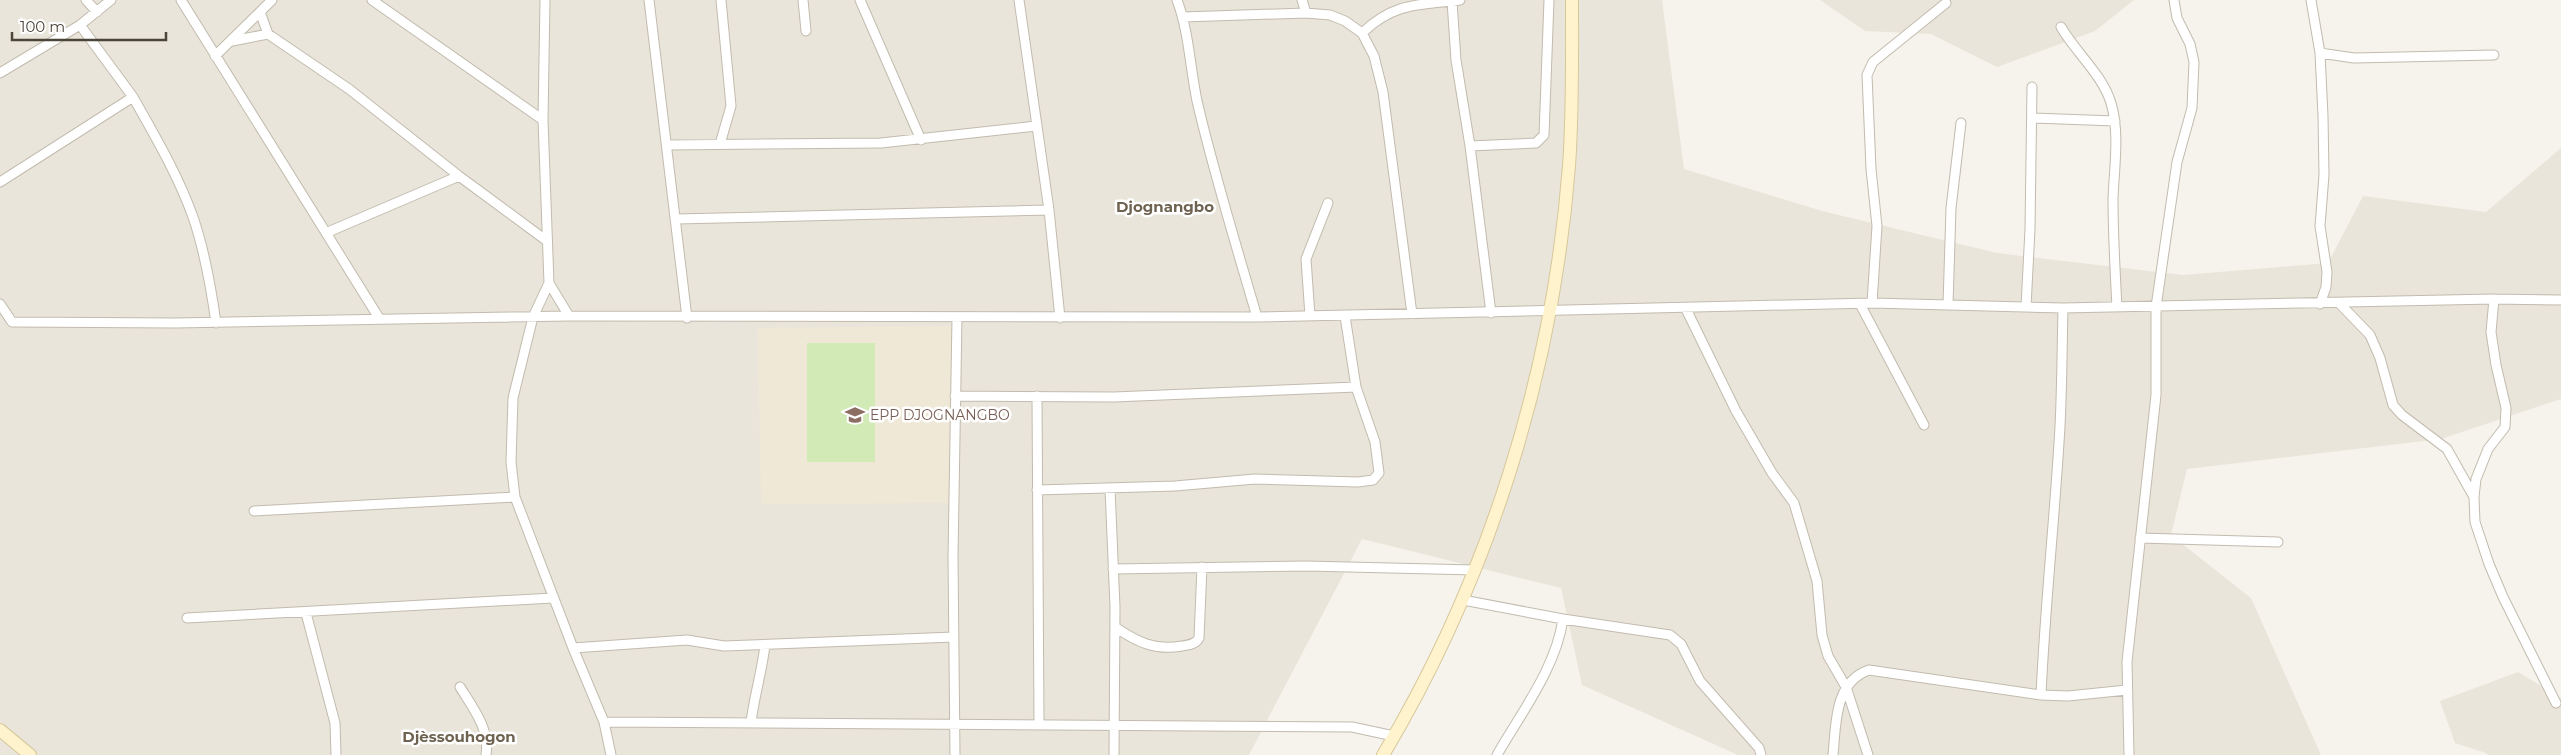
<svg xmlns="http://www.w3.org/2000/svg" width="2561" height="755" font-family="Montserrat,sans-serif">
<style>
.residential{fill:#eae5da}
.education{fill:#efe8d6}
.grass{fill:#d2eab5}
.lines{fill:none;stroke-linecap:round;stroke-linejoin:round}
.street-casing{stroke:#c2bbae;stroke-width:11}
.secondary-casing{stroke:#d6c79b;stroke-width:14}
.street{stroke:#fff;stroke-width:9}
.secondary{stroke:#fff3cd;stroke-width:12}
.labels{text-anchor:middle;stroke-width:5;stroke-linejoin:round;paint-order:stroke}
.education-label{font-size:14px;fill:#785e54;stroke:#fff;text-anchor:start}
.neighbourhood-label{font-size:15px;font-weight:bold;fill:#6e6250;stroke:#fff}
</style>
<rect width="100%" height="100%" fill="#f6f3ec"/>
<path class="residential" d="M 0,0 L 1662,0 L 1684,169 L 1822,211 L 1997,253 L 2183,275 L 2328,263 L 2363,196 L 2486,212 L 2561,148 L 2561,399 L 2441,439 L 2187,469 L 2171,535 L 2251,598 L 2321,755 L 1738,755 L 1582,685 L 1561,588 L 1362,539 L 1249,755 L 0,755 Z
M 1820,0 L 2134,0 L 2095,31 L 1997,67 L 1931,34 L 1865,31 Z
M 2518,672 L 2561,698 L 2561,755 L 2488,755 L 2486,753 L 2455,743 L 2440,701 Z"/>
<path class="education" d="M 952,326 L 949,503 L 761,504 L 758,328 Z"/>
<path class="grass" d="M 807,343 L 875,343 L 875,462 L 807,462 Z"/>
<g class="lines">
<defs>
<path id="street" d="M 86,0 L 97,12
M 181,0 L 379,318
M 372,0 L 543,120
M 545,0 L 543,120 L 549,283 L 533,317 L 513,398 L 511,462 L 515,497 L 573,648 L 604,722 L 611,755
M 649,0 L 687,318
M 803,0 L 806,31
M 860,0 L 921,140
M 1019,0 L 1049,210 L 1060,318
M 1177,0 C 1189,32 1190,67 1197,101 C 1214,174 1236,245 1257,317
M 1302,0 L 1306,13
M 2311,0 L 2320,53 L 2323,116 L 2324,175 L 2320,226 L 2327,272 L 2326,287 L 2320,304
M 1452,1 L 1456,60 L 1470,146 L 1491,313
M 260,12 L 268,34
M 1183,17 L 1306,13 L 1330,15 L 1345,21 L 1362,33 L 1374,56 L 1383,92 L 1412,314
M 2061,27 C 2076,53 2102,74 2111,103 C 2120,133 2114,169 2113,199 C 2113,235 2115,271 2117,307
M 1362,33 C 1395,2 1419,5 1460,0
M 232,41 L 268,34 L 349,89 L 459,176 L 547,241
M 2320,53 L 2354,58 L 2494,55
M 215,56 L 272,0
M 0,73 L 80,25 L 111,0
M 133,97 C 155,136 178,175 193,217 C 205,252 211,287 216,323
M 2033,118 L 2115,121
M 720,144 L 731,106 L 721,0
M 668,145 L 881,143 L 1036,126
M 1470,146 L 1536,143 L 1544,135 L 1549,0
M 0,182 L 133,97 L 80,25
M 676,219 L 1049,210
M 328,232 L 459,176
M 549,283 L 569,316
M 2494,299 L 2491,332 L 2496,365 L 2506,408 L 2505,427 L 2488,449 L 2476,479 L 2474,497 L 2475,522 L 2489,564 L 2503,597 L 2556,703
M 1872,303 L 1877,226 L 1871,169 L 1867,75 L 1873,62 L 1946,3
M 2339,303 L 2370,335 L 2380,358 L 2393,405 L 2402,415 L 2447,449 L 2474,497
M 0,304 L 12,322 L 176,323 L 569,316 L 1257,317 L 1872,303 L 2063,308 L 2494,299 L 2561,300
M 1860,304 L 1924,425
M 1948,305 L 1951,208 L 1961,123
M 2026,307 L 2030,229 L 2032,87
M 1686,309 L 1736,411 L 1772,473 L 1794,503 L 1817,581 L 1822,635 L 1828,656 L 1846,687 L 1868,755
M 1310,316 L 1306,259 L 1328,203
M 955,396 L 1114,397 L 1356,387
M 1037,396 L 1039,724
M 1110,488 L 1115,607 L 1114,755
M 1037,490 L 1175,486 L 1255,479 L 1358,482 L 1373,480 L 1379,473 L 1375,442 L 1356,387 L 1345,316
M 254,511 L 515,497
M 2140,538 L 2278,542
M 1113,569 L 1306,566 L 1475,570
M 1463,600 L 1563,619 L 1670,635 L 1681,644 L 1700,681 L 1759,748 L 1761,755
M 306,613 L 335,723 L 336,755
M 187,618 L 553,598
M 1115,627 C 1137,642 1155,651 1182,646 C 1189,645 1196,644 1199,638 L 1202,567
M 573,648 L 687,640 L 724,646 L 954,637
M 460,687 C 473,708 490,729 486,755
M 2041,695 C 2045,605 2055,516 2060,426 C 2062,387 2062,348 2063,308
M 604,722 L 1352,727 L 1394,736
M 751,723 C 754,696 762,672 765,645
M 955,755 L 953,557 L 957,317
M 1497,755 C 1521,713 1556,668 1563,619
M 1833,755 C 1836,725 1834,682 1869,670 L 2041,695 L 2068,696 L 2127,690
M 2129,755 L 2127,662 L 2156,395 L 2156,307 L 2177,162 L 2192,108 L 2194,62 L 2190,44 L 2177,18 L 2174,0"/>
<path id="secondary" d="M 0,730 L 30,755
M 1383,755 C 1489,578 1553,373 1569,166 C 1573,111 1572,55 1572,0"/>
</defs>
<use href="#street" class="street-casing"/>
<use href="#secondary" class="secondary-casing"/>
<use href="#street" class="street"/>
<use href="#secondary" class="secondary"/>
</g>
<defs>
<symbol id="school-bare" viewBox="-9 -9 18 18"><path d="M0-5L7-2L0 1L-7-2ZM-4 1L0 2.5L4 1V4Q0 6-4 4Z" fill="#8d6e63" stroke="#fff" stroke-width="2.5" paint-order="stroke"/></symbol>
</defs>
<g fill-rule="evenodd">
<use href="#school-bare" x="841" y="401" width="28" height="28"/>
</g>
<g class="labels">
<g class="education-label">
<text x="870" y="420">EPP DJOGNANGBO</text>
</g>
<g class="neighbourhood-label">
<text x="1165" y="212">Djognangbo</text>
<text x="459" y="742">Djèssouhogon</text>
</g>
</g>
<path d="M12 32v8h154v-8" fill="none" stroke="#4b4439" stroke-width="2.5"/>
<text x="20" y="32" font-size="15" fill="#4b4439" stroke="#ffffff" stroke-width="4" paint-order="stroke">100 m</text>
</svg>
